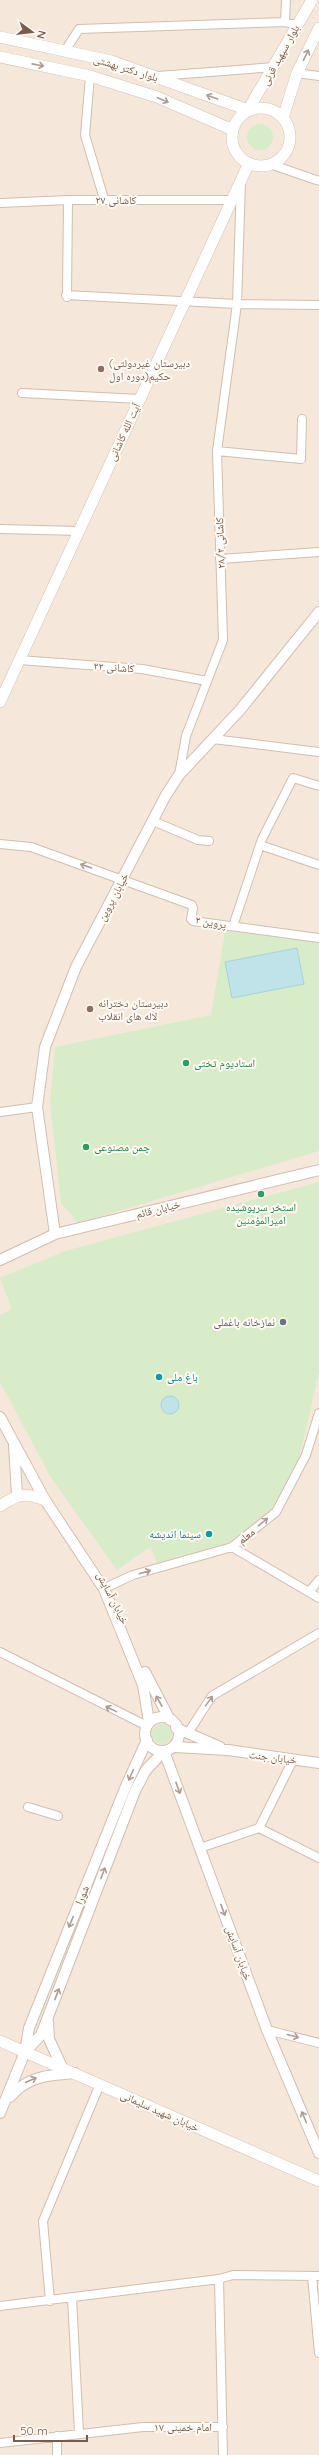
<svg xmlns="http://www.w3.org/2000/svg" width="319" height="2455" font-family="Quicksand,'Noto Naskh Arabic',sans-serif">
<style>
.residential{fill:#f5e8da}
.green{fill:#d8ecc9}
.water{fill:#bfe3e8;stroke:#a5d3da}
.lines{fill:none;stroke-linecap:round;stroke-linejoin:round}
.minor-casing{stroke:#d1beb0;stroke-width:10}
.tertiary-casing{stroke:#d1beb0;stroke-width:12}
.secondary-casing{stroke:#d6c0b0;stroke-width:12}
.minor{stroke:#fff;stroke-width:8}
.tertiary{stroke:#fff;stroke-width:10}
.secondary{stroke:#fff;stroke-width:11}
.oneway{stroke:#af9d94}
.education-dot{fill:#8d6e63;stroke:#fffaf3;stroke-width:1.5}
.leisure-dot{fill:#2e9e5b;stroke:#fffaf3;stroke-width:1.5}
.worship-dot{fill:#6b7280;stroke:#fffaf3;stroke-width:1.5}
.culture-dot{fill:#0f9aa8;stroke:#fffaf3;stroke-width:1.5}
.labels{text-anchor:middle;stroke-width:4;stroke-linejoin:round;paint-order:stroke}
.street-label{font-size:11px;fill:#7a5c4d;stroke:#fffaf3}
.education-label{font-size:11px;fill:#785e54;stroke:#fffaf3;text-anchor:start}
.leisure-label{font-size:11px;fill:#27864d;stroke:#fffaf3;text-anchor:start}
.worship-label{font-size:11px;fill:#5b616d;stroke:#fffaf3;text-anchor:end}
.culture-label{font-size:11px;fill:#0d838f;stroke:#fffaf3;text-anchor:start}
</style>
<rect width="100%" height="100%" fill="#fdf6ec"/>
<path class="residential" d="M 0,0 L 319,0 L 319,2455 L 0,2455 Z"/>
<path class="green" d="M247 137a13 13 0 1 1 26 0a13 13 0 1 1-26 0Z
M 226,926 L 319,939 L 319,1151 L 78,1223 L 61,1203 L 50,1103 L 55,1047 L 211,1015 Z
M 319,1182 L 319,1372 L 300,1455 L 276,1506 L 230,1542 L 157,1563 L 150,1547 L 117,1570 L 50,1476 L 0,1382 L 0,1315 L 12,1309 L 0,1278 L 65,1251 Z
M152 1734a10 10 0 1 1 20 0a10 10 0 1 1-20 0Z"/>
<path class="water" d="M 297,948 L 304,984 L 232,998 L 225,962 Z
M161 1405a9 9 0 1 1 18 0a9 9 0 1 1-18 0Z"/>
<g class="lines">
<defs>
<path id="minor" d="M 285,22 L 286,0
M 65,51 L 79,29 L 285,22 L 296,25
M 297,73 L 319,76
M 90,76 L 85,135 L 104,199
M 158,76 L 274,67
M 270,164 L 319,181
M 0,203 L 68,200 L 232,200
M 66,295 L 237,304 L 319,305
M 67,297 L 68,200
M 22,393 L 140,399
M 217,451 L 301,459 L 302,419
M 0,529 L 79,531
M 220,559 L 319,552
M 19,660 L 142,669 L 207,681
M 213,739 L 319,752
M 179,775 L 186,736 L 223,640 L 217,451 L 237,304 L 241,183
M 153,821 L 198,840 L 209,841
M 0,844 L 31,847 L 192,905 L 193,908 L 191,919 L 193,921 L 319,938
M 260,845 L 319,865
M 233,926 L 262,839 L 293,778 L 319,786
M 0,1112 L 37,1107
M 232,1547 L 319,1598
M 109,1586 L 133,1575 L 232,1547 L 276,1512 L 306,1455 L 319,1413
M 309,1592 L 319,1580
M 0,1652 L 147,1726
M 188,1733 L 212,1696 L 319,1633
M 28,1807 L 58,1816
M 259,1828 L 293,1760
M 200,1848 L 259,1828 L 319,1858
M 267,2030 L 319,2043
M 312,2276 L 319,2353
M 219,2279 L 223,2455
M 72,2298 L 79,2433
M 50,2301 L 43,2221 L 100,2084
M 0,2306 L 219,2279 L 233,2275 L 319,2276
M 0,2443 L 143,2427 L 223,2427
M 57,2455 L 57,2436"/>
<path id="tertiary" d="M 55,1234 L 37,1107 L 45,1047 L 76,967 L 166,795 L 179,775 L 240,710 L 319,612
M 0,1260 L 55,1234 L 319,1170
M 0,1417 L 45,1500 L 104,1589 L 143,1685 L 149,1722
M 14,1445 L 17,1495
M 145,1672 L 170,1720
M145 1734a17 17 0 1 1 34 0a17 17 0 1 1-34 0Z
M 176,1728 L 220,1747
M 175,1747 L 228,1750 L 319,1763
M 48,2022 L 49,2039 L 62,2067
M 25,2052 L 41,2035 L 135,1791 L 146,1770 L 164,1751 L 267,2030 L 319,2153
M 10,2097 C 27,2076 49,2075 75,2073
M 0,2113 L 25,2052 L 29,2028 L 126,1786 L 147,1740"/>
<path id="secondary" d="M 0,37 L 111,61 L 248,110 L 312,0
M 0,57 L 90,76 L 157,97 L 233,130
M232 137a29 29 0 1 1 58 0a29 29 0 1 1-58 0Z
M 283,118 L 297,73 L 319,28
M 0,702 L 249,163
M 0,1506 C 18,1494 24,1492 45,1500
M 0,2041 L 319,2181"/>
</defs>
<use href="#minor" class="minor-casing"/>
<use href="#tertiary" class="tertiary-casing"/>
<use href="#secondary" class="secondary-casing"/>
<use href="#minor" class="minor"/>
<use href="#tertiary" class="tertiary"/>
<use href="#secondary" class="secondary"/>
</g>
<defs><path id="oneway-shaft" d="M-6 0H5M1.5-3L5.5 0L1.5 3" fill="none" stroke-width="1.6" stroke-linecap="round" stroke-linejoin="round"/></defs>
<g class="oneway">
<use href="#oneway-shaft" transform="translate(306 55) rotate(-64)"/>
<use href="#oneway-shaft" transform="translate(38 65) rotate(11)"/>
<use href="#oneway-shaft" transform="translate(212 97) rotate(-160)"/>
<use href="#oneway-shaft" transform="translate(163 100) rotate(23)"/>
<use href="#oneway-shaft" transform="translate(86 866) rotate(-161)"/>
<use href="#oneway-shaft" transform="translate(263 1522) rotate(-39)"/>
<use href="#oneway-shaft" transform="translate(145 1572) rotate(-16)"/>
<use href="#oneway-shaft" transform="translate(159 1701) rotate(-119)"/>
<use href="#oneway-shaft" transform="translate(209 1701) rotate(-54)"/>
<use href="#oneway-shaft" transform="translate(111 1709) rotate(-154)"/>
<use href="#oneway-shaft" transform="translate(131 1775) rotate(113)"/>
<use href="#oneway-shaft" transform="translate(178 1788) rotate(70)"/>
<use href="#oneway-shaft" transform="translate(103 1873) rotate(-69)"/>
<use href="#oneway-shaft" transform="translate(223 1910) rotate(69)"/>
<use href="#oneway-shaft" transform="translate(71 1922) rotate(112)"/>
<use href="#oneway-shaft" transform="translate(57 1994) rotate(-69)"/>
<use href="#oneway-shaft" transform="translate(293 2036) rotate(15)"/>
<use href="#oneway-shaft" transform="translate(31 2080) rotate(-24)"/>
<use href="#oneway-shaft" transform="translate(304 2117) rotate(-113)"/>
</g>
<g class="education-dot">
<circle cx="101" cy="369" r="4"/>
<circle cx="90" cy="1009" r="4"/>
</g>
<g class="leisure-dot">
<circle cx="186" cy="1063" r="4"/>
<circle cx="86" cy="1147" r="4"/>
<circle cx="261" cy="1194" r="4"/>
</g>
<circle class="worship-dot" cx="283" cy="1322" r="4"/>
<g class="culture-dot">
<circle cx="159" cy="1377" r="4"/>
<circle cx="209" cy="1534" r="4"/>
</g>
<g class="labels">
<g class="street-label">
<text transform="translate(280 55) rotate(-61)" y="4">بلوار سپهبد قرنی</text>
<text transform="translate(126 68) rotate(17)" y="4">بلوار دکتر بهشتی</text>
<text x="116" y="204">کاشانی ۲۷</text>
<text transform="translate(124 432) rotate(-65)" y="4">آیت الله کاشانی</text>
<text transform="translate(220 543) rotate(-92)" y="4">کاشانی ۲۸/۲</text>
<text transform="translate(114 667) rotate(4)" y="4">کاشانی ۲۲</text>
<text transform="translate(113 897) rotate(-62)" y="4">خیابان پروین</text>
<text transform="translate(211 922) rotate(10)" y="4">پروین ۲</text>
<text transform="translate(158 1209) rotate(-14)" y="4">خیابان قائم</text>
<text transform="translate(246 1536) rotate(-39)" y="4">معلم</text>
<text transform="translate(113 1598) rotate(63)" y="4">خیابان آسایش</text>
<text transform="translate(273 1757) rotate(7)" y="4">خیابان جنت</text>
<text transform="translate(82 1895) rotate(-68)" y="4">شورا</text>
<text transform="translate(239 1953) rotate(70)" y="4">خیابان آسایش</text>
<text transform="translate(160 2111) rotate(24)" y="4">خیابان شهید سلیمانی</text>
<text x="183" y="2431">امام خمینی ۱۷</text>
</g>
<g class="education-label">
<text x="109" y="367">(دبیرستان غيردولتی<tspan x="109" dy="13">حکیم(دوره اول</tspan></text>
<text x="98" y="1007">دبیرستان دخترانه<tspan x="98" dy="13">لاله های انقلاب</tspan></text>
</g>
<g class="leisure-label">
<text x="194" y="1067">استادیوم تختی</text>
<text x="94" y="1151">چمن مصنوعی</text>
<text x="261" y="1211" text-anchor="middle">استخر سرپوشیده<tspan x="261" dy="13">امیرالمؤمنین</tspan></text>
</g>
<g class="worship-label">
<text x="275" y="1326">نمازخانه باغملی</text>
</g>
<g class="culture-label">
<text x="167" y="1381">باغ ملی</text>
<text x="201" y="1538" text-anchor="end">سینما اندیشه</text>
</g>
</g>
<g transform="translate(32 32) rotate(105)" stroke="#fffaf3" stroke-width="3" paint-order="stroke">
<path d="M0-3L7 15L0 10L-7 15Z" fill="#7a5c4d"/>
<text y="-6" font-size="11" font-weight="bold" text-anchor="middle" fill="#7a5c4d">N</text>
</g>
<path d="M14 2435v6h73v-6" fill="none" stroke="#7a5c4d" stroke-width="2"/>
<text x="20" y="2435" font-size="12" fill="#7a5c4d" stroke="#fffaf3" stroke-width="3" paint-order="stroke">50 m</text>
</svg>
